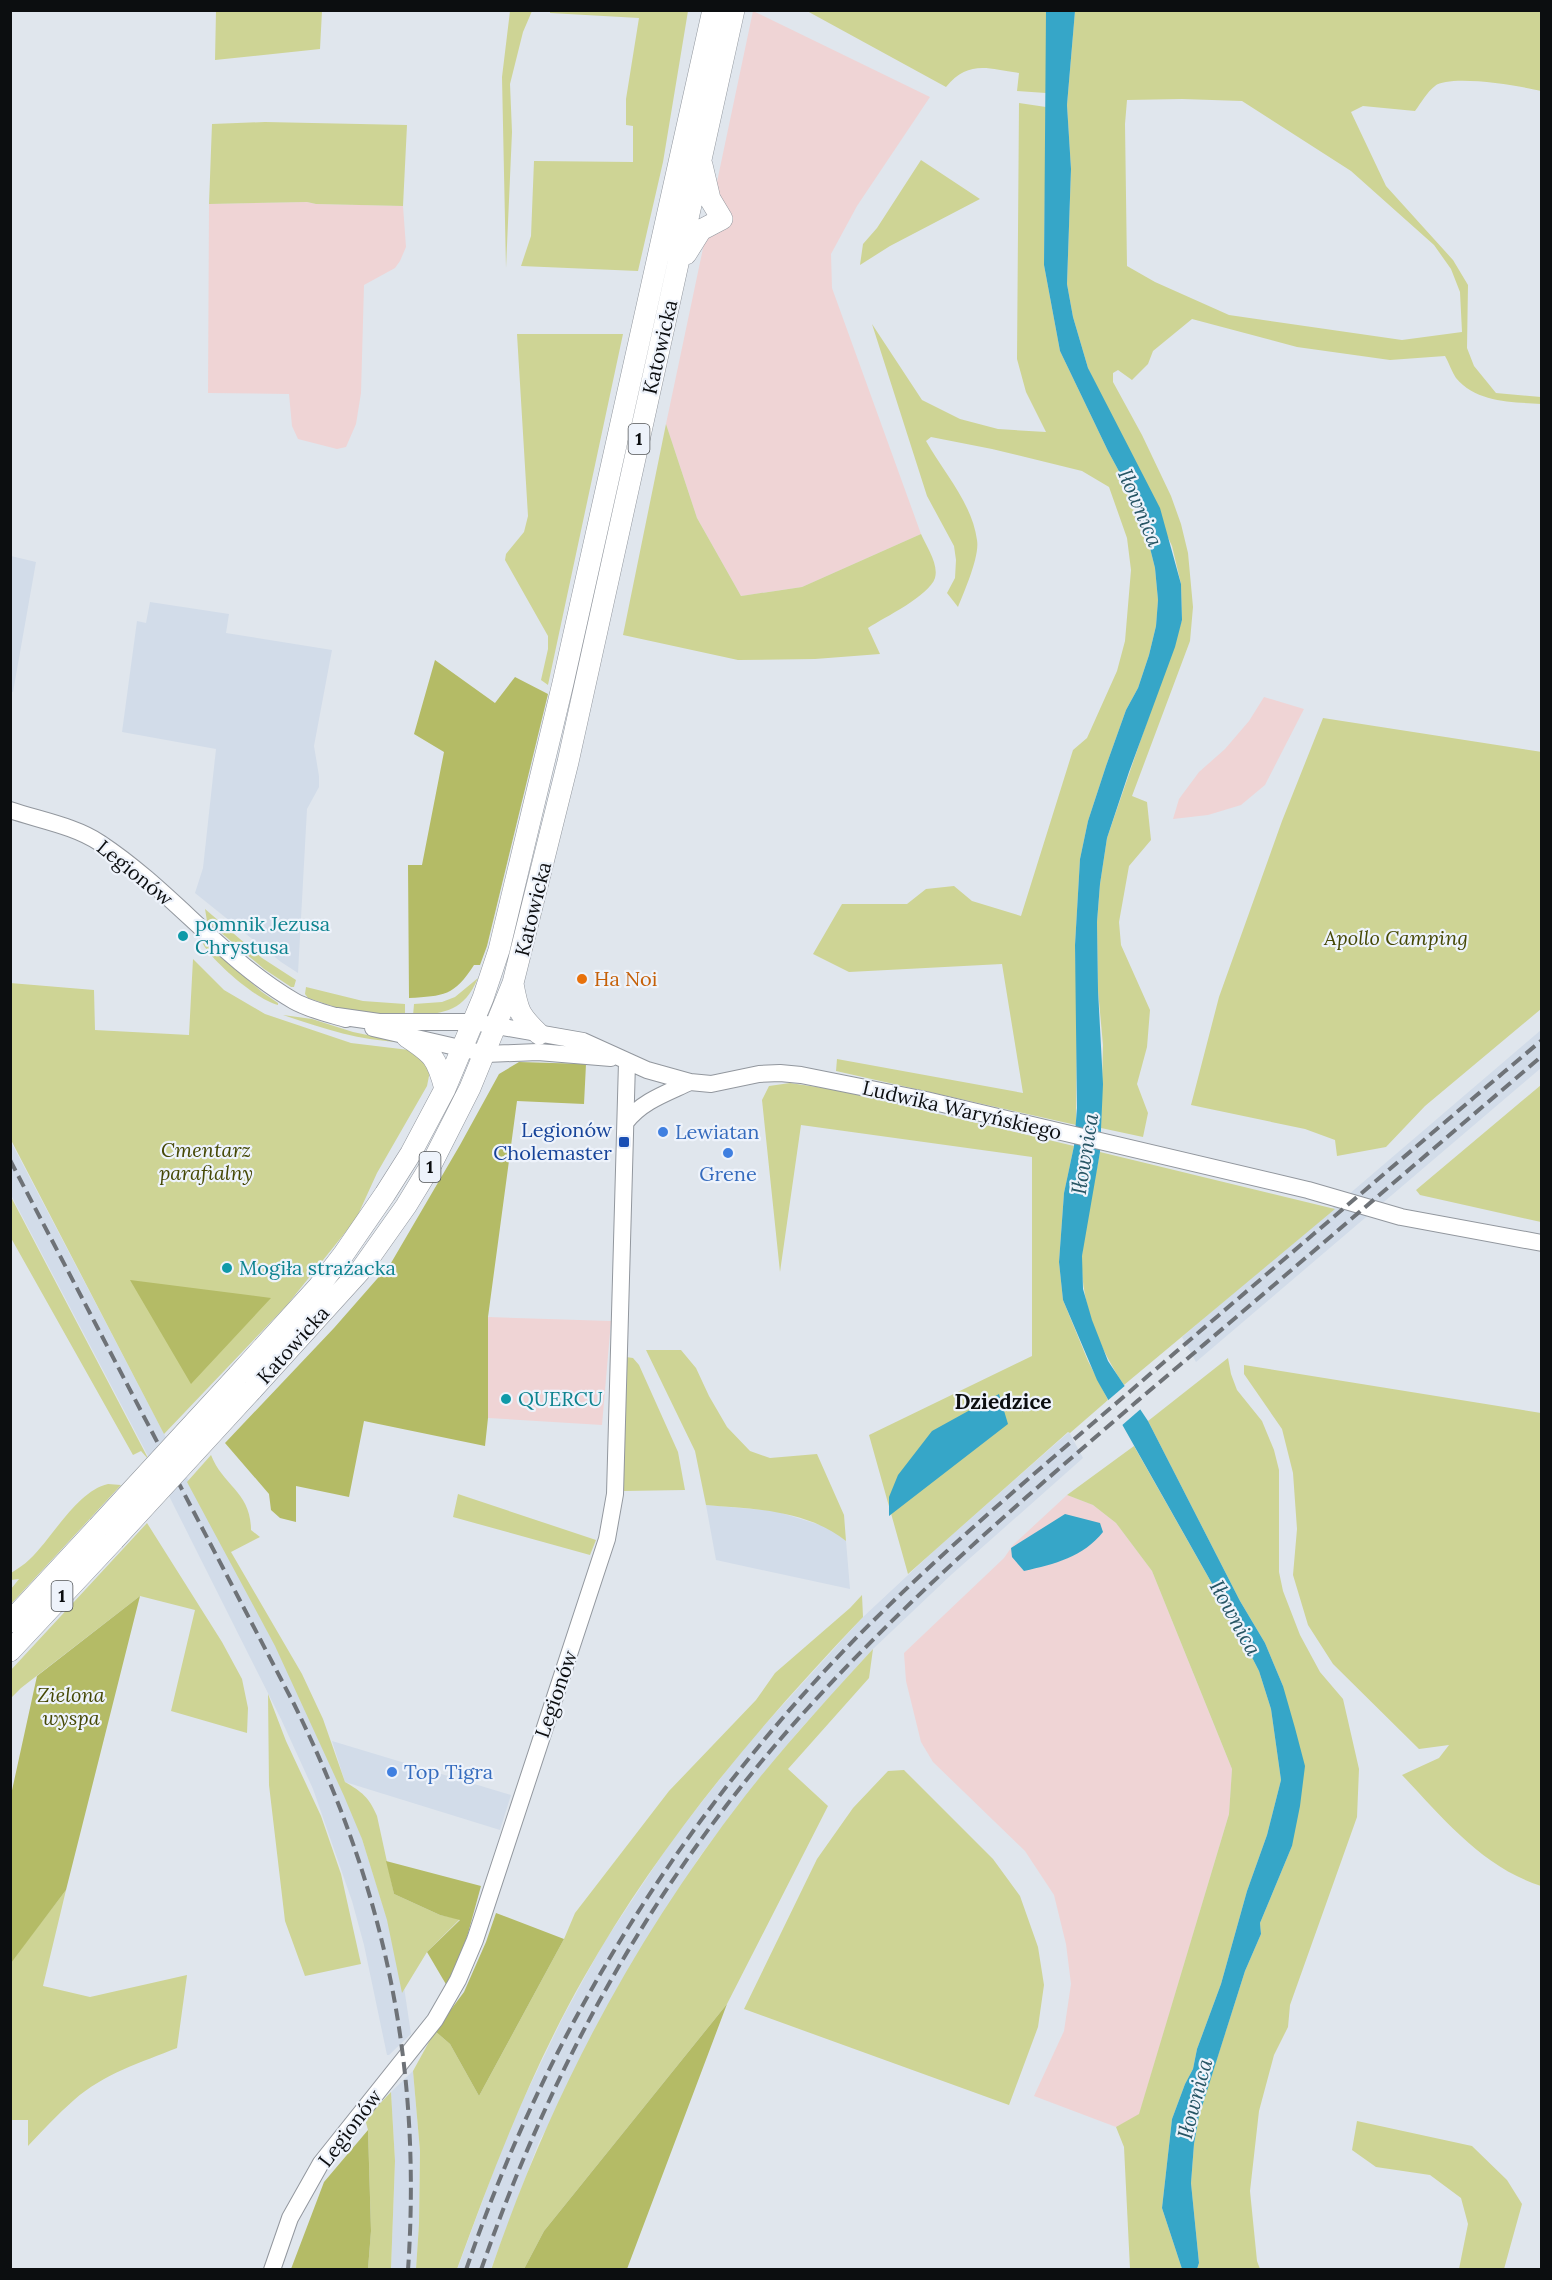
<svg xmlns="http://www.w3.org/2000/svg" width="1552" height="2280" font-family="Lora,serif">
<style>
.built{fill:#d2dce9}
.industrial{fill:#efd4d5}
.green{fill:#ced495;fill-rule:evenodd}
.forest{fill:#b4bb66}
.water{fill:#36a6c8}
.pier{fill:#e0e6ed}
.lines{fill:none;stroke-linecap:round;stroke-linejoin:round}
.minor-casing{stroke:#92979e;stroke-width:18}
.major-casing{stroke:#92979e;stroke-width:22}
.minor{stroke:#fff;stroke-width:16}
.major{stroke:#fff;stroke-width:21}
.rail{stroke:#6e7277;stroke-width:4;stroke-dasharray:12 6;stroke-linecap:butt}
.major-bridge-casing{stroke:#92979e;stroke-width:22;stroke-linecap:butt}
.major-bridge{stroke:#fff;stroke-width:21}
.culture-dot{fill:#0f9aa8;stroke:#eef3fb;stroke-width:2}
.food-dot{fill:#e8710a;stroke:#eef3fb;stroke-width:2}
.shop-dot{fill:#3f7fe0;stroke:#eef3fb;stroke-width:2}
.transit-dot{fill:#1a4fb4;stroke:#eef3fb;stroke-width:2}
.labels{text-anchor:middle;stroke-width:4.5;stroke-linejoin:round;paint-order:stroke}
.shield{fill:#eef3fb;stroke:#505356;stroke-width:1.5}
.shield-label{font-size:18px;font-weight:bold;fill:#0c0e10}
.street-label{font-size:20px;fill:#0c0e10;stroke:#eef3fb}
.culture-label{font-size:20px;fill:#0d838f;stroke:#eef3fb;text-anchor:start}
.park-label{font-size:20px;font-style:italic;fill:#454804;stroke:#eef3fb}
.food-label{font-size:20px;fill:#c56008;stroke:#eef3fb;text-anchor:start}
.transit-label{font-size:20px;fill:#164399;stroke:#eef3fb;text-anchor:end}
.shop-label{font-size:20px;fill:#366cbe;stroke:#eef3fb;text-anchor:start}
.water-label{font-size:21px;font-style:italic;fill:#275564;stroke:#eef3fb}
.neighbourhood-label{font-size:21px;font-weight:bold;fill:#0c0e10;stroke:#eef3fb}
</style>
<rect width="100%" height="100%" fill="#e0e6ed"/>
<path class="built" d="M 11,556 L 36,562 L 13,692 L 10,691 Z
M 150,602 L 229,614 L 226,633 L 332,650 L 314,746 L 319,776 L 319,787 L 307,809 L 298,973 L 281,962 L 195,893 L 203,868 L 216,749 L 122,732 L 137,621 L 146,623 Z
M 1541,1030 L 1541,1068 L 1196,1362 L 1182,1337 Z
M 10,1140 L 288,1670 L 357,1823 L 389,1925 L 404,1987 L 411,2034 L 389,2055 L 387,2055 L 364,1945 L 352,1901 L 313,1789 L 281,1719 L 167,1492 L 11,1195 Z
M 1069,1432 L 1083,1458 L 951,1575 L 873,1649 L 797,1733 L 722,1827 L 698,1859 L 539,2142 L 491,2269 L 457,2270 L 509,2129 L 563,2017 L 603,1944 L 672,1840 L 749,1742 L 863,1617 L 937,1548 Z
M 706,1505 L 775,1511 L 830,1528 L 846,1541 L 850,1589 L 716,1560 Z
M 332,1741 L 511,1795 L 500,1830 L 345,1782 Z
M 413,2071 L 420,2151 L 419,2224 L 416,2269 L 391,2270 L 395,2161 L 391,2092 Z"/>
<path class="industrial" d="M 753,11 L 930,97 L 857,206 L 831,254 L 832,288 L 921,534 L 802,587 L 741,596 L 697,518 L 666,424 Z
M 307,202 L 316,204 L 403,206 L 406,247 L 400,261 L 395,268 L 364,285 L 361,393 L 356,424 L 346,447 L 337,449 L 298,439 L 292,426 L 289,394 L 208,393 L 209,204 Z
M 1264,697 L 1304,709 L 1265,785 L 1241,805 L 1208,815 L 1173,819 L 1179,799 L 1199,772 L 1225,749 L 1249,721 Z
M 488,1317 L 611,1321 L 602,1425 L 488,1418 Z
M 1067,1495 L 1093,1505 L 1116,1523 L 1152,1571 L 1232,1769 L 1229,1814 L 1139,2115 L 1116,2127 L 1034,2096 L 1064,2031 L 1071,1984 L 1066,1944 L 1054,1895 L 1025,1851 L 933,1762 L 921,1742 L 906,1681 L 904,1653 L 1004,1558 L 1013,1545 Z"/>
<path class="green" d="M 216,11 L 322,11 L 320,49 L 215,60 Z
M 510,11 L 532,11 L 523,32 L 510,84 L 512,132 L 506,268 L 502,77 Z
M 550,11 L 688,11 L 663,162 L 638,271 L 521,266 L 531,236 L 534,161 L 633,162 L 633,126 L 626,125 L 626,99 L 639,18 L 550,13 Z
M 807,11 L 1046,11 L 1046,93 L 1017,91 L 1019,73 C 987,68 968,60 946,87 Z
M 1075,11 L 1541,11 L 1541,91 C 1522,86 1450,74 1435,86 C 1427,92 1421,103 1415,111 L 1363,106 L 1351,112 L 1386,186 L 1453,260 L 1468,285 L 1467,348 L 1474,366 L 1496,393 L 1541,397 L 1541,404 C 1512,402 1477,403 1456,378 C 1452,372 1449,363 1445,356 L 1390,360 L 1297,347 L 1192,319 L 1153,351 L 1148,364 L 1132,380 L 1118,370 L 1113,373 L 1113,382 L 1142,435 L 1171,496 L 1181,524 L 1188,553 L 1193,607 L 1190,641 L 1132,796 L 1147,802 L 1151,840 L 1129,866 L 1119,922 L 1121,945 L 1150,1010 L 1147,1047 L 1137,1084 L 1148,1113 L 1143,1137 L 1101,1128 L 1103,1045 L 1098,990 L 1097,922 L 1100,884 L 1107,838 L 1182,620 L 1181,584 L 1172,546 L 1088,368 L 1073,317 L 1067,284 L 1071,169 L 1067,105 ZM 1182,99 L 1242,101 L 1351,171 L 1434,245 L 1451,269 L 1460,292 L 1462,332 L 1402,340 L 1229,315 L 1155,282 L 1127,266 L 1125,124 L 1127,100 Z
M 1019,103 L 1046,107 L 1044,265 L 1060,351 L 1108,451 L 1141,512 L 1155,568 L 1158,600 L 1156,626 L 1149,655 L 1138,688 L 1126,710 L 1106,766 L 1088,821 L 1080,859 L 1075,945 L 1077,999 L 1076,1125 L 836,1071 L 837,1059 L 1023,1093 L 1002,964 L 849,972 L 813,954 L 842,904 L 907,904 L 926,889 L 954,886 L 972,901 L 1021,916 L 1073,750 L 1087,738 L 1117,671 L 1125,641 L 1131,570 L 1127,538 L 1109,487 L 1082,471 L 992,449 L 931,437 L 926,441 C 944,473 972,503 977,540 C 980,556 964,592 958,607 L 947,593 L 955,578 L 956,560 L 954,546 L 927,496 L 872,324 L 922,400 L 960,419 L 998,429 L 1046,432 L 1026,392 L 1017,359 Z
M 265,122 L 407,125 L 403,206 L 316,204 L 307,202 L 209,204 L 212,124 Z
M 921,160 L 980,199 L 890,246 L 860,265 L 863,244 L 877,228 Z
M 517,334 L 623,334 L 548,685 L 541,680 L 548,649 L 548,636 L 505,560 L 506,554 L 524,532 L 528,516 Z
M 666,424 L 697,518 L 741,596 L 802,587 L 921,534 C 926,546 939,564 935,578 C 929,596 885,617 868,628 L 880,654 L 815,659 L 738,660 L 623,635 Z
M 1323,718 L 1542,752 L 1541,1009 L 1425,1106 L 1386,1147 L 1337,1156 L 1335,1140 L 1305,1129 L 1191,1105 L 1219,997 L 1282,821 Z
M 205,909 L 262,958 L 296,980 L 294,987 L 291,987 L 264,969 L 207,921 Z
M 204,942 L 262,992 L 278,1003 L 278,1005 C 257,1000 214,963 203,944 Z
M 193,959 L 224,990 L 265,1014 L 351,1043 L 409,1050 L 423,1057 L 430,1071 L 427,1086 L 377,1173 L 356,1219 L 287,1305 L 164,1434 L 11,1140 L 10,983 L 94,990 L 95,1030 L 189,1035 Z
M 478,978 C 464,1011 446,1013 413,1016 L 414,1004 L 442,1002 L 455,997 Z
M 306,987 L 363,1001 L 405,1004 L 405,1016 L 344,1010 L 308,998 L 305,994 Z
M 283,1015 L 312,1019 L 353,1032 L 401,1042 C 360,1041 322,1028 283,1015 Z
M 790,1083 L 837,1090 L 1074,1146 L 1064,1193 L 1059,1262 L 1063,1300 L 1088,1361 L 1108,1400 L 1070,1433 L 1068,1432 L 908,1574 L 869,1435 L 1032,1356 L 1032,1157 L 801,1125 L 780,1272 L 762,1100 L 769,1086 Z
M 1541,1085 L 1541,1222 L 1420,1195 L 1416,1190 Z
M 1100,1152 L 1335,1209 L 1124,1385 C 1099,1348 1080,1302 1082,1256 C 1084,1224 1094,1185 1100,1152 Z
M 10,1195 L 149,1460 L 141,1451 L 133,1455 L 11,1238 Z
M 646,1350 L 681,1350 L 696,1368 L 709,1396 L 727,1427 L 750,1451 L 770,1458 L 817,1454 L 844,1515 L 846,1541 C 807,1510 754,1509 706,1505 L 695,1451 Z
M 626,1357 L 633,1358 L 639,1365 L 678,1452 L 685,1490 L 623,1491 Z
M 1228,1358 L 1231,1374 L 1237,1390 L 1262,1421 L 1274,1450 L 1279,1470 L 1279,1572 L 1283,1591 L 1300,1635 L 1320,1672 L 1343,1699 L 1359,1769 L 1357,1817 L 1290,2005 L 1288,2027 L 1274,2055 L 1259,2111 L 1250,2191 L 1257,2261 L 1260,2269 L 1197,2269 L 1199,2263 L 1191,2183 L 1194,2144 L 1199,2115 L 1245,1971 L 1261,1934 L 1260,1923 L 1292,1846 L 1283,1686 L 1265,1643 L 1240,1601 L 1148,1421 Z
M 1244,1365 L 1541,1413 L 1541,1886 C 1482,1867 1443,1818 1402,1775 L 1439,1758 L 1449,1745 L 1419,1749 L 1333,1664 L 1308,1625 L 1293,1575 L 1297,1529 L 1293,1473 L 1282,1429 L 1244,1374 Z
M 1134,1446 L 1236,1626 L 1259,1671 L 1271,1709 L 1281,1780 L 1267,1835 L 1247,1891 L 1221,1984 L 1197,2049 L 1193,2069 L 1185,2084 L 1172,2119 L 1162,2208 L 1182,2269 L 1130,2269 L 1124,2147 L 1116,2127 L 1139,2114 L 1229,1814 L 1232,1769 L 1152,1571 L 1116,1523 L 1093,1505 L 1067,1495 Z
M 211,1455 C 223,1486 251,1492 251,1530 L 260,1537 L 231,1552 L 302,1674 L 323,1719 L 345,1782 C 362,1792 369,1797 377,1816 L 394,1894 L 440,1915 L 460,1919 L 427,1952 L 402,1993 L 387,1920 L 375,1881 L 362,1839 L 344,1796 L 275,1646 L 187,1482 Z
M 108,1484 L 121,1485 L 11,1604 L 11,1589 L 19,1579 L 11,1580 L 11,1573 C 17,1569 24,1565 30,1559 C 53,1537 77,1491 108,1484 Z
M 458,1494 L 596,1540 L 590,1555 L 453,1517 Z
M 147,1523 L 222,1642 L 242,1679 L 248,1708 L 247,1733 L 171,1711 L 195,1610 L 140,1596 L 21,1688 L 11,1698 L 10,1671 Z
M 862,1595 L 863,1617 C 757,1728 659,1844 583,1979 C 531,2071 493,2170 457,2269 L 416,2269 L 419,2224 L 420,2151 L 413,2071 L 435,2031 L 450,2044 L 479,2096 L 564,1939 L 575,1913 L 669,1791 L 756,1700 L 775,1673 L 850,1608 Z
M 873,1649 L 869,1678 L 788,1769 L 828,1806 L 727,2004 L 544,2231 L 524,2269 L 491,2270 C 551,2095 632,1942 745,1796 C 785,1745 829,1697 873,1649 Z
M 268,1694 L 286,1741 L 321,1816 L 341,1874 L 361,1964 L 305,1976 L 285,1921 L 269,1785 Z
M 904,1770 L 993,1859 L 1020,1896 L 1038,1947 L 1044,1985 L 1038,2027 L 1009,2105 L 744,2009 L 817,1859 L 853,1808 L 888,1771 Z
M 66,1890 L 43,1986 L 90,1997 L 187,1975 L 177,2048 C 142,2062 103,2074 74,2100 C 58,2114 43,2130 28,2146 L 28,2120 L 11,2120 L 10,1963 Z
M 391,2092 L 395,2161 L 391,2269 L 368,2269 L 371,2231 L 368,2130 L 365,2119 Z
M 1357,2121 L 1472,2146 L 1507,2180 L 1522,2204 L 1504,2269 L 1459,2269 L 1468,2224 L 1461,2198 L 1430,2175 L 1376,2167 L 1352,2150 Z"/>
<path class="forest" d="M 435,660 L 495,703 L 515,677 L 548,694 L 487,946 L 480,965 L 474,965 C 454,996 444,996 409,998 L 408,865 L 422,865 L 444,752 L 414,734 Z
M 519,1062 L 586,1064 L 584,1104 L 517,1101 L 488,1317 L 488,1418 L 485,1446 L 364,1421 L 349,1497 L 296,1486 L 296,1522 L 280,1518 L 271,1510 L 269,1494 L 225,1443 L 334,1328 L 391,1263 L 460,1145 L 499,1074 Z
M 130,1280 L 271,1298 L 191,1384 Z
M 140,1596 L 66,1890 L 11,1963 L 11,1795 L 37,1676 Z
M 386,1861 L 481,1886 L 467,1937 L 447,1986 L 427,1952 L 460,1920 L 440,1915 L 394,1894 Z
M 496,1913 L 564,1939 L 479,2096 L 450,2044 L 435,2031 L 464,1992 L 486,1942 Z
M 727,2004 L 627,2269 L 524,2269 L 544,2231 Z
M 368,2130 L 371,2231 L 368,2269 L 291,2269 L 324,2182 Z"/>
<path class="water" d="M 1046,11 L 1075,11 L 1067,105 L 1071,169 L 1067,284 L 1073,317 L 1088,368 L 1160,508 L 1181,584 L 1182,620 L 1175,647 L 1129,772 L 1107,838 L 1100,884 L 1097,922 L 1098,990 L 1103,1084 L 1100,1152 L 1082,1256 L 1083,1289 L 1092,1320 L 1108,1361 L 1148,1421 L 1240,1601 L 1265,1643 L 1283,1686 L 1295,1728 L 1305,1766 L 1300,1806 L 1292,1846 L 1260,1923 L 1261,1934 L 1245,1971 L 1199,2116 L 1194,2144 L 1191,2183 L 1199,2263 L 1197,2269 L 1182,2269 L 1162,2208 L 1172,2119 L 1185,2084 L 1193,2069 L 1197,2049 L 1221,1984 L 1247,1891 L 1267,1835 L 1281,1780 L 1271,1709 L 1259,1671 L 1236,1626 L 1097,1380 L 1063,1300 L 1059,1262 L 1064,1193 L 1074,1146 L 1077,1108 L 1075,945 L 1080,859 L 1088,821 L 1106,766 L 1126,710 L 1138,688 L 1149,655 L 1156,626 L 1158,600 L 1155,568 L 1141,512 L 1108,451 L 1060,351 L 1044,265 Z
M 999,1394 L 1008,1424 L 889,1516 L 889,1497 L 898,1475 L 932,1431 Z
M 1065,1514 L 1100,1523 L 1103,1532 C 1083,1557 1055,1564 1024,1571 L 1012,1557 L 1011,1548 Z"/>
<path class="pier" d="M 1127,1384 L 1143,1407 L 1120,1427 L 1106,1402 Z"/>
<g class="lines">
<defs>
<path id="minor" d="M 10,810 C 39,820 75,826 100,843 C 170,889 222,959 294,1001 C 310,1010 329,1014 346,1019
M 337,1016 L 379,1022 L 474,1022 L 583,1041 L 647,1070 L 690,1082 L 711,1084 L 759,1074 L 780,1073 L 801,1075 L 926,1100 L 1308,1190 L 1401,1217 L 1542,1243
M 373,1028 L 486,1054 L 538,1052 L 611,1058
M 626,1122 C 642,1101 667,1093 690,1082
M 272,2270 L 290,2218 L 321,2163 L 435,2020 L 458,1980 L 475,1940 L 607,1539 L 615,1494 L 627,1062"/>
<path id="major" d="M 686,254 L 701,230 L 722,219 L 710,199 L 702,165
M 513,984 C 518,1011 519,1015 539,1034
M 407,1037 C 433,1054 437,1058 445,1089
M 238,1375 L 319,1286 L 343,1255 L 385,1194 L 411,1153 L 445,1089 L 483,998 L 499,950 L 563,683 L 713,10
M 251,1391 L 360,1271 L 406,1206 L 431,1165 L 470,1088 L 513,983 L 568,762 L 734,10
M 10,1622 L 98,1527
M 10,1651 L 114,1540"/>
</defs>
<use href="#minor" class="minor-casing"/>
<use href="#major" class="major-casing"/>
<use href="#minor" class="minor"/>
<use href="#major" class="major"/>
<path class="rail" d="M 10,1160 L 294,1704 C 385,1888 422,2065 408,2270
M 466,2270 C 547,2031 681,1817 857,1637 C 947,1546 1046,1464 1142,1381 C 1275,1267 1408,1153 1542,1040
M 481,2270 C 539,2103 618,1947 726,1806 C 843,1653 990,1528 1135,1403 C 1271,1288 1406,1172 1542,1056"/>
<defs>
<path id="major-bridge" d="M 98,1527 L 238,1375
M 114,1540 L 251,1391"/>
</defs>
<use href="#major-bridge" class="major-bridge-casing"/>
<use href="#major-bridge" class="major-bridge"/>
</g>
<g class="culture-dot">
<circle cx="183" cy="936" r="6"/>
<circle cx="227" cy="1268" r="6"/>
<circle cx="506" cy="1399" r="6"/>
</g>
<circle class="food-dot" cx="582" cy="979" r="6"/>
<g class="shop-dot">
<circle cx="663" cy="1132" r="6"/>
<circle cx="728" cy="1153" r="6"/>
<circle cx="392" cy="1772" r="6"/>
</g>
<rect class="transit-dot" x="618" y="1136" width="12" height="12" rx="3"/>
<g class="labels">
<g class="shield">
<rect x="628.5" y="424" width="21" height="30" rx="4.5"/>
<rect x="419.5" y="1152" width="21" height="30" rx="4.5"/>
<rect x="51.5" y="1581" width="21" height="30" rx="4.5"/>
</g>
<g class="shield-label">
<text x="639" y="445">1</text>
<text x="430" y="1173">1</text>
<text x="62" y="1602">1</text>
</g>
<g class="street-label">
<text transform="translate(660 347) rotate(-77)" y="7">Katowicka</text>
<text transform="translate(135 873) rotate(39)" y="7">Legionów</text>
<text transform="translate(533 909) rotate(-76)" y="7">Katowicka</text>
<text transform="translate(962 1110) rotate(13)" y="7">Ludwika Waryńskiego</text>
<text transform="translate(293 1345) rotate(-48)" y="7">Katowicka</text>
<text transform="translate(556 1694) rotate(-71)" y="7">Legionów</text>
<text transform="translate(350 2128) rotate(-53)" y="7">Legionów</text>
</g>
<g class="culture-label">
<text x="195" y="931">pomnik Jezusa<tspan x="195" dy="23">Chrystusa</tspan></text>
<text x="239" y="1275">Mogiła strażacka</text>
<text x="518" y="1406">QUERCU</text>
</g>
<g class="park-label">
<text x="1396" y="945">Apollo Camping</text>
<text x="206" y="1157">Cmentarz<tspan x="206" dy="23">parafialny</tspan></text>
<text x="71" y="1702">Zielona<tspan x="71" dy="23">wyspa</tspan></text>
</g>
<g class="food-label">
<text x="594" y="986">Ha Noi</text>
</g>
<g class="transit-label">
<text x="612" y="1137">Legionów<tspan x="612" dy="23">Cholemaster</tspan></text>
</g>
<g class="shop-label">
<text x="675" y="1139">Lewiatan</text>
<text x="728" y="1181" text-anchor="middle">Grene</text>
<text x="404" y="1779">Top Tigra</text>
</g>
<g class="water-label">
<text transform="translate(1140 508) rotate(67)" y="7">Iłownica</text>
<text transform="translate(1085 1154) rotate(-81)" y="7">Iłownica</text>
<text transform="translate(1235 1618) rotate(61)" y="7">Iłownica</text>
<text transform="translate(1195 2099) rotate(-75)" y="7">Iłownica</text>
</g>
<g class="neighbourhood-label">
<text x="1003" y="1409">Dziedzice</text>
</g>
</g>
<rect width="1552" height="2280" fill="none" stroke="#0c0e10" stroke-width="24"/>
</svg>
